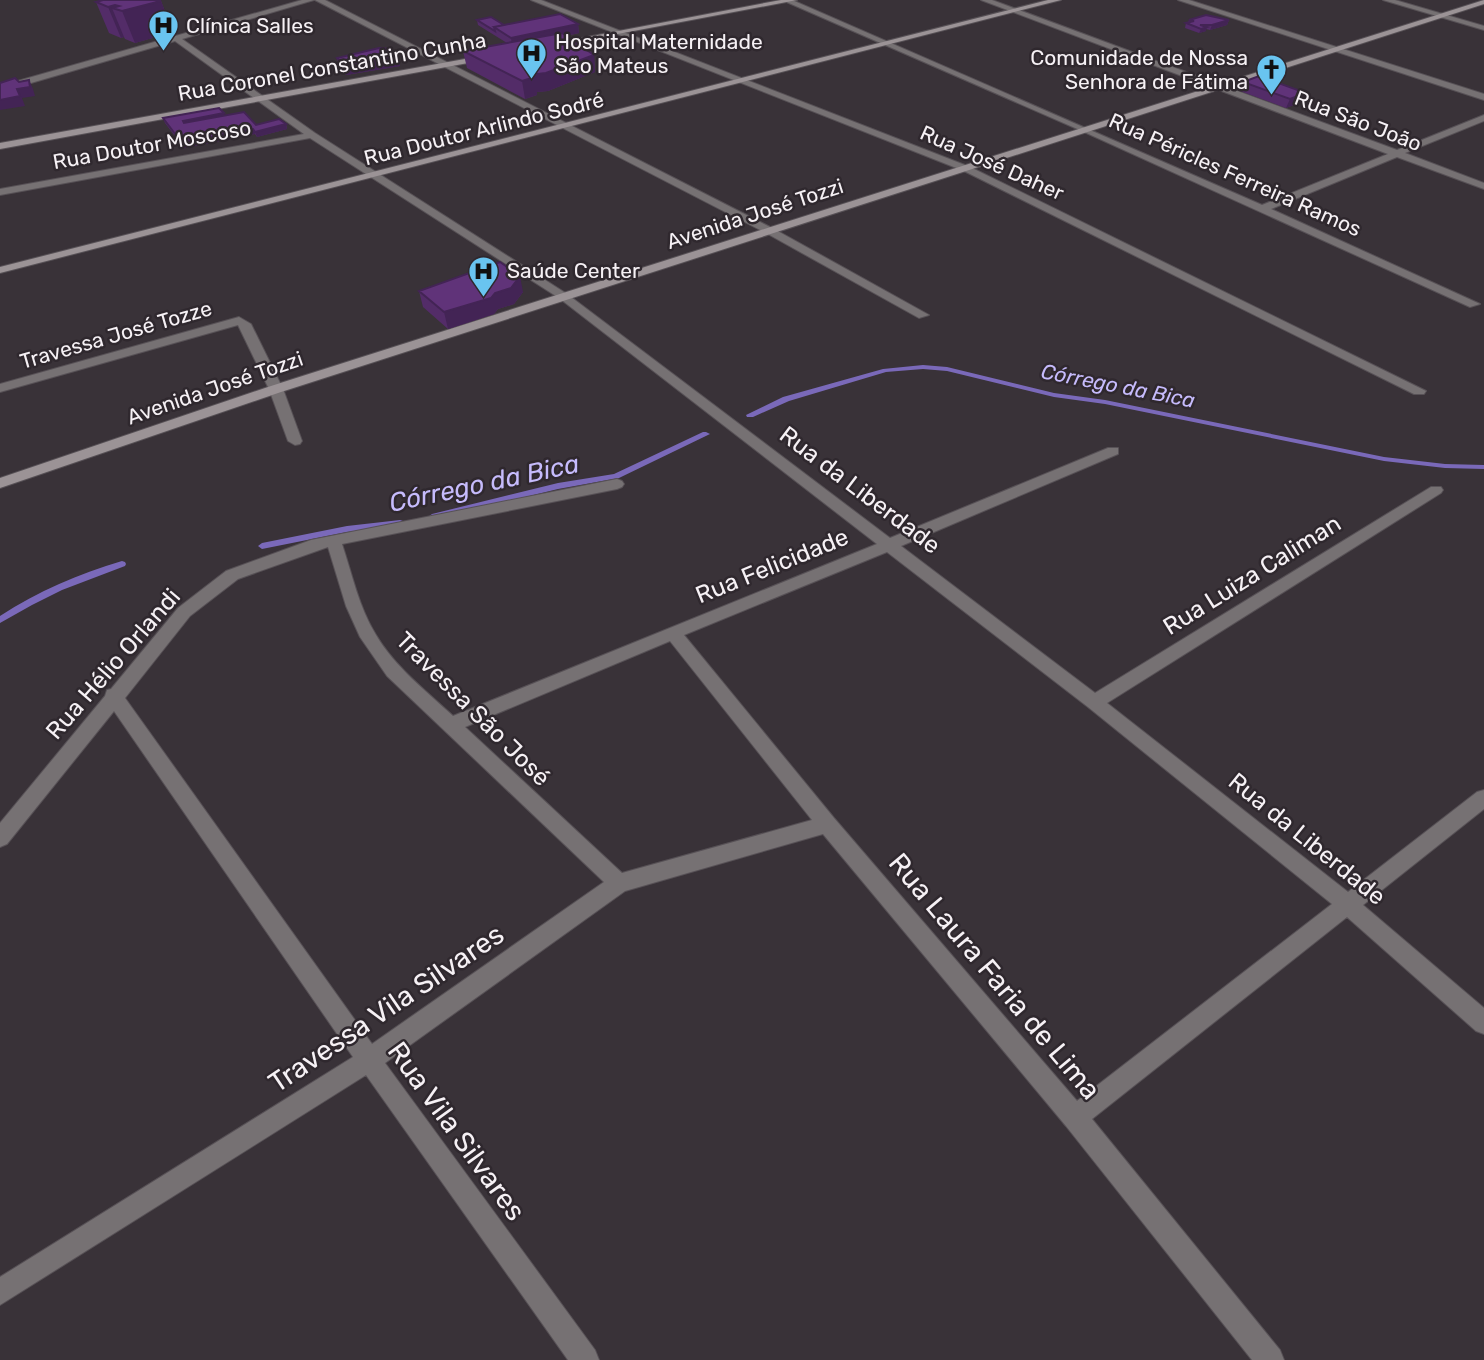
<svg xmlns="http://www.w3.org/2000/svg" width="1484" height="1360" font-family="Rubik,sans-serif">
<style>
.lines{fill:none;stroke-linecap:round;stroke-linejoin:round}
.stream{fill:#7a69b9;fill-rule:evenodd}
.street-casing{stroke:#575156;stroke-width:2}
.secondary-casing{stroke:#575156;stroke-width:2}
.street{fill:#767173;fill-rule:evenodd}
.secondary{fill:#9b9396;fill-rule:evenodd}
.wall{fill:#532c68}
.shaded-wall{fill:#432455}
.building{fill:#603379;stroke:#432455;stroke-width:2}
.labels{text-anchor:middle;stroke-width:5;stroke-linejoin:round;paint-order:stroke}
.far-poi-label{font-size:21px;fill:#f6f1f5;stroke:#2f282e;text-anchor:start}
.far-street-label{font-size:21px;fill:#f6f1f5;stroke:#2f282e}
.far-water-label{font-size:21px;font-style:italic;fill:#c6bbfc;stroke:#2f282e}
.street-label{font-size:24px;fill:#f6f1f5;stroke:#2f282e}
.water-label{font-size:26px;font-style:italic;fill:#c6bbfc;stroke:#2f282e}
.near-street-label{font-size:28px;fill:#f6f1f5;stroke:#2f282e}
</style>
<rect width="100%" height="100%" fill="#393238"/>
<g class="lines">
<path class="stream" d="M 923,365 L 947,367 L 1054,393 L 1105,400 L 1384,457 L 1445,464 L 1484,465 L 1484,469 L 1445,468 L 1384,461 L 1105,404 L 1054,397 L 947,371 L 923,369 L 886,372 L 789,401 L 753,417 L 747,417 L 746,415 L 783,397 L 883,369 Z
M 703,432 L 706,432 L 710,434 L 619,478 L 558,489 L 432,520 L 428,517 L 432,514 L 558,483 L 614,474 Z
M 400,520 L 403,521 L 404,523 L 403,525 L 347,532 L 262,549 L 258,546 L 262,543 L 347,526 Z
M 122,561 L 125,562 L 126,564 L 125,566 L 62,590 L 32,605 L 0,623 L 0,616 C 38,591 79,574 122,561 Z"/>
<defs>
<path id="street" d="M 302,0 L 314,0 L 182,39 L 315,133 L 567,294 L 890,538 L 1108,448 L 1118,448 L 1118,454 L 901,546 L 1095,693 L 1431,487 L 1441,487 L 1443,490 L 1441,493 L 1107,703 L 1348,892 L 1477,792 L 1484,790 L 1484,809 L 1363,905 L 1484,1008 L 1484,1034 L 1476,1031 L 1347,917 L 1092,1119 L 1280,1350 L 1284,1360 L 1252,1360 L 1066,1126 L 823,834 L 625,891 L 385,1063 L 595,1350 L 599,1360 L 568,1360 L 366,1075 L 0,1305 L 0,1277 L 353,1057 L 114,711 L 7,844 L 0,847 L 0,823 L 105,696 L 107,690 L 111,689 L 178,608 L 226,571 L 311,540 L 617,479 L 622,481 L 624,484 L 622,487 L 617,489 L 342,544 C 352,574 359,608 376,635 C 395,667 426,691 453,716 L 877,544 L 559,298 L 310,138 L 0,195 L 0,189 L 304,134 L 175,41 L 0,92 L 0,86 ZM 328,547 L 346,606 L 360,637 L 387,676 L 604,882 L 372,1044 L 125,698 L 190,616 L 238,579 ZM 887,552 L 1088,707 L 1332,904 L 1077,1101 L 834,818 L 684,635 ZM 670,641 L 812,820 L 622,873 L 465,727 Z
M 315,0 L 325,0 L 774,229 L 929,315 L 919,318 L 766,233 Z
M 531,0 L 541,0 L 970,167 L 1426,391 L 1424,394 L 1414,394 L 964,171 Z
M 782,0 L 792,0 L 1262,205 L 1388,154 L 981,0 L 992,0 L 1397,150 L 1484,115 L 1484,121 L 1405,153 L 1484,183 L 1484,189 L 1397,157 L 1271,209 L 1480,304 L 1470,307 L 1082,131 Z
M 1178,0 L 1189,0 L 1484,94 L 1484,100 Z
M 1383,0 L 1395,0 L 1484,26 L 1484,30 Z
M 239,317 L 251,324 L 283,389 L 302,441 L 300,444 L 295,445 L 288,441 L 269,389 L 238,325 L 0,392 L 0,384 Z"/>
<path id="secondary" d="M 781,0 L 797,0 L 549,47 L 545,45 Z
M 1048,0 L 1061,0 L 0,273 L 0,267 Z
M 1484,0 L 1484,4 L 281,392 L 0,488 L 0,478 L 271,386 Z
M 487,55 L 490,59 L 0,149 L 0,143 Z"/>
</defs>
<use href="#street" class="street-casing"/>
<use href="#secondary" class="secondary-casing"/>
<use href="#street" class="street"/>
<use href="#secondary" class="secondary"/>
</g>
<path class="wall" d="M 161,1 L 173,32 L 135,43 L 125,39 L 124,37 L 121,38 L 109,33 L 96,2 Z
M 477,20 L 504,25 L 578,24 L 579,33 L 566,36 L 594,55 L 595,72 L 548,91 L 537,92 L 537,95 L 525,99 L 467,68 L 463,51 L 507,43 L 478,25 Z
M 1189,20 L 1229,20 L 1227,25 L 1210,30 L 1206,29 L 1206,31 L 1199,33 L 1185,28 L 1186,23 L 1188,23 Z
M 397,57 L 400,66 L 346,75 L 339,67 L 337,58 Z
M 1243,82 L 1306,93 L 1302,102 L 1286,108 L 1240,91 Z
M 224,113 L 224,116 L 256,125 L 286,124 L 287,129 L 257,137 L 255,134 L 184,148 L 165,123 L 163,118 Z
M 419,291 L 523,292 L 514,304 L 498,309 L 494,314 L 448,329 L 423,307 Z"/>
<path class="shaded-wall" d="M 161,1 L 173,32 L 135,43 L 122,11 Z
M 115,5 L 118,10 L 112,8 L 124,37 L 121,38 L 108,7 Z
M 1229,20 L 1227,25 L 1210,30 L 1212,25 Z
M 578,24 L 579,33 L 512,47 L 511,38 Z
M 1207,27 L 1206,31 L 1199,33 L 1201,29 Z
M 594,55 L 595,72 L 548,91 L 537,92 L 537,95 L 525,99 L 522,81 L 529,75 Z
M 397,57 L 400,66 L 346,75 L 344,66 Z
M 29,80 L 33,89 L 35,96 L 22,98 L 25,106 L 0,110 L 0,100 L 17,89 Z
M 1306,93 L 1302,102 L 1286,108 L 1290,99 Z
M 224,113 L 225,118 L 185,126 L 183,121 Z
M 286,124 L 287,129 L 257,137 L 255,132 Z
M 253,129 L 255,134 L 184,148 L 182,143 Z
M 520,276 L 523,292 L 514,304 L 498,309 L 494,314 L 448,329 L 444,312 L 495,293 Z"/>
<path class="building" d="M 103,0 L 155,0 L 161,1 L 122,11 L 112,8 L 119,6 L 115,5 L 108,7 L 96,2 Z
M 560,14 L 578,24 L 511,38 L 494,27 Z
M 1206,15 L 1229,20 L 1212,25 L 1200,25 L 1207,27 L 1201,29 L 1186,23 L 1194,21 L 1189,20 Z
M 491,17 L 504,25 L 494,27 L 495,31 L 477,20 Z
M 562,33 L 594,55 L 546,73 L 529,75 L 535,77 L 522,81 L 463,51 Z
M 379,48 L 390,49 L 397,57 L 344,66 L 337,58 Z
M 1259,76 L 1306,93 L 1290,99 L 1243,82 Z
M 15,78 L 19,82 L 29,80 L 30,87 L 17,89 L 20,96 L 0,100 L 0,83 Z
M 219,108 L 224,113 L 183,121 L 184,123 L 244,112 L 256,125 L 279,119 L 286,124 L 255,132 L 253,129 L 182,143 L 163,118 Z
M 500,262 L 520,276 L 511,288 L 495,293 L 491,298 L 444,312 L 419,291 Z"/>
<defs>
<symbol id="hospital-pin" viewBox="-11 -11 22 30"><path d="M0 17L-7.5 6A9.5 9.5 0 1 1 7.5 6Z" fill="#69c4f0" stroke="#2f282e"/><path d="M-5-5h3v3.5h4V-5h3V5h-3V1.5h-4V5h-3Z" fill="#111"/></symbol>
<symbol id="church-pin" viewBox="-11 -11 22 30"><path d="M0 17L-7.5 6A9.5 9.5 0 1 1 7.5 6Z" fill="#69c4f0" stroke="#2f282e"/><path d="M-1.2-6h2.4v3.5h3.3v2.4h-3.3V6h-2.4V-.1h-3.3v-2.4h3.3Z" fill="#111"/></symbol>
</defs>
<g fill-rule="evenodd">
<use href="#hospital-pin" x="146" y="8" width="35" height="47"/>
<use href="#hospital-pin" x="514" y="36" width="35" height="47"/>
<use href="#church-pin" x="1254" y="52" width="35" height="47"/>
<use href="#hospital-pin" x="466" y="254" width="35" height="47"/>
</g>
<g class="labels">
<g class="far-poi-label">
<text x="186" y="33">Clínica Salles</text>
<text x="555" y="49">Hospital Maternidade<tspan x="555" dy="24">São Mateus</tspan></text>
<text x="1248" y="65" text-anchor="end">Comunidade de Nossa<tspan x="1248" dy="24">Senhora de Fátima</tspan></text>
<text x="507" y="278">Saúde Center</text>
</g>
<g class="far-street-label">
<text transform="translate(332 67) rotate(-10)" y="7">Rua Coronel Constantino Cunha</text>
<text transform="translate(1358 121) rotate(21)" y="7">Rua São João</text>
<text transform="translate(484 129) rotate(-14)" y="7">Rua Doutor Arlindo Sodré</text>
<text transform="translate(152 145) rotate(-10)" y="7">Rua Doutor Moscoso</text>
<text transform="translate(992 163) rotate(24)" y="7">Rua José Daher</text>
<text transform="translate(1235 175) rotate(24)" y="7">Rua Péricles Ferreira Ramos</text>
<text transform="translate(755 214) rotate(-18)" y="7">Avenida José Tozzi</text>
<text transform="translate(116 335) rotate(-16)" y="7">Travessa José Tozze</text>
<text transform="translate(215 388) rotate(-19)" y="7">Avenida José Tozzi</text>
</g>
<g class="far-water-label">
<text transform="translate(1118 386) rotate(11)" y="7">Córrego da Bica</text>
</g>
<g class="street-label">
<text transform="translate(860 490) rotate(37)" y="8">Rua da Liberdade</text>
<text transform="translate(772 566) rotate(-22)" y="8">Rua Felicidade</text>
<text transform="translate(1252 575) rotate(-32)" y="8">Rua Luiza Caliman</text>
<text transform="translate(113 664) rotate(-49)" y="8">Rua Hélio Orlandi</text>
<text transform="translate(473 709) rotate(45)" y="8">Travessa São José</text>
<text transform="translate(1307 839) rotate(39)" y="8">Rua da Liberdade</text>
</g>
<g class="water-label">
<text transform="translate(484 483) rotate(-12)" y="9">Córrego da Bica</text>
</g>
<g class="near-street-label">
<text transform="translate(995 976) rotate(50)" y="10">Rua Laura Faria de Lima</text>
<text transform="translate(386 1008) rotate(-34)" y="10">Travessa Vila Silvares</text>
<text transform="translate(457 1131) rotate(54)" y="10">Rua Vila Silvares</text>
</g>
</g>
</svg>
